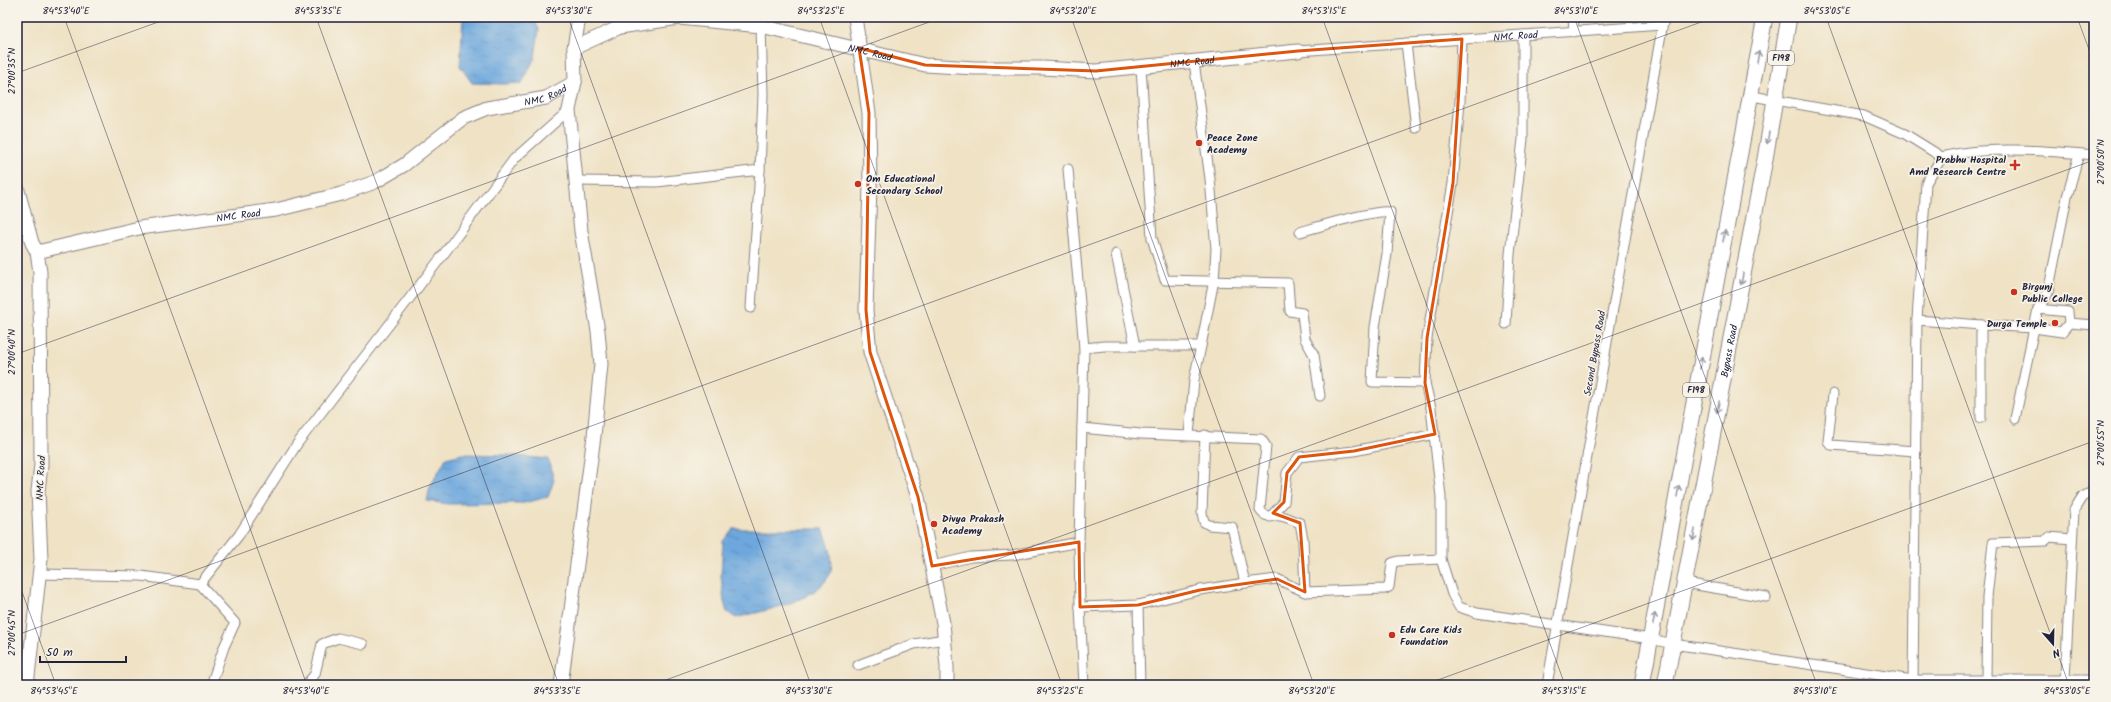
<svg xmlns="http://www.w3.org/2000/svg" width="2111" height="702" font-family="Kalam,sans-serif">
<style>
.water{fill:url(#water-ripples);stroke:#48648c}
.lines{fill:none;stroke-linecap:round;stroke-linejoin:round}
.street-casing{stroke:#888280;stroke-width:11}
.secondary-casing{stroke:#888280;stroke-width:15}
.primary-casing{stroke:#888280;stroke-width:17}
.street{stroke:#fff;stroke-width:9}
.secondary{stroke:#fff;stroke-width:13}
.primary{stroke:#fff;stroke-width:15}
.oneway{stroke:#9c9ca7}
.marked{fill:none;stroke:#de560e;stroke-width:3;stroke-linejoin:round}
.ticks{fill:none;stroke:#22223b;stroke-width:1;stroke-opacity:0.45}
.poi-dot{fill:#c8321e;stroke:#f7f3e8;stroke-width:1.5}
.labels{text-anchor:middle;stroke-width:3.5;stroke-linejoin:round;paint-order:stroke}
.shield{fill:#f7f3e8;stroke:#62616f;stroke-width:1}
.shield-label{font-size:9px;font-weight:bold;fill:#22223b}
.street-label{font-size:10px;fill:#22223b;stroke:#f7f3e8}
.poi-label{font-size:10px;font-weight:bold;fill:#22223b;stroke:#f7f3e8;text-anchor:start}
.neatline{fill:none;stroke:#22223b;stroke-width:1.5}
.ticks-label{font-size:10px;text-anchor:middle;fill:#22223b}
</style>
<defs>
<pattern id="water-ripples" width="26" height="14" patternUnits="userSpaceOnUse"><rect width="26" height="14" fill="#6da7dd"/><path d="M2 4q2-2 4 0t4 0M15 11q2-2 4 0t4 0" fill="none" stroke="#5988b4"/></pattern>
</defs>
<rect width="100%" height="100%" fill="#f7f3e8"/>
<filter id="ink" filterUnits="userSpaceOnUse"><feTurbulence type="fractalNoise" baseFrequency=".025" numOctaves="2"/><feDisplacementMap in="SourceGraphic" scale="8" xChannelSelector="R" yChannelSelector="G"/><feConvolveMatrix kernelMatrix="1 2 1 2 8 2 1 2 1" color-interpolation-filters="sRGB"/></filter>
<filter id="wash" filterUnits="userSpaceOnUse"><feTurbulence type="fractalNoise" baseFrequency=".012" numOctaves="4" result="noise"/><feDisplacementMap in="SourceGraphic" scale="16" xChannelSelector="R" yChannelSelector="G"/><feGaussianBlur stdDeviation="0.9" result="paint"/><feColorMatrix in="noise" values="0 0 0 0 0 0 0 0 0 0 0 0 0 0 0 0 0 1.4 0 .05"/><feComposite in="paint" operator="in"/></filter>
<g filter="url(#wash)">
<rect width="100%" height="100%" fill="#efe2c5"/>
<path class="water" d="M 463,17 L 532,17 L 539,29 L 535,57 L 522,83 L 504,84 L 472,83 L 460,66 Z
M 463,454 L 508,455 L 548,459 L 554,480 L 548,497 L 524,503 L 448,504 L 427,501 L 430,487 L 446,458 Z
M 733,529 L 823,529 C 828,540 836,565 829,576 C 813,603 764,610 736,618 L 727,612 L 724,602 L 721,576 L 723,541 Z"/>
</g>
<g filter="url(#ink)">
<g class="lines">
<defs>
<g id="street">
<path d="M 1573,17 L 1574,32"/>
<path d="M 1462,39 L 1460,102 L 1453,183 L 1427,338 L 1425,383 L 1431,408 L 1441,497 L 1441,559 L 1452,594 L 1459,607 L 1477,613 L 1651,639 L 1673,644 L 1913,680 L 2094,680"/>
<path d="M 1406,43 L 1416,128"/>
<path id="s1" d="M 1298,51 L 1662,25"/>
<path d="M 1141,67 L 1152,238 L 1165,280 L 1288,283 L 1290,311 L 1302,313 L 1305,339 L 1314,355 L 1320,396"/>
<path d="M 1752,96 L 1864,116 L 1905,134 L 1942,157"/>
<path d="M 1068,169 L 1084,348"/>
<path d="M 576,181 L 657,182 L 760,170 L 763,94 L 761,26"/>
<path d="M 17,229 L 28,227"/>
<path d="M 1300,232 C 1317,227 1375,209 1390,212 L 1387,254 L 1375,327 L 1372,382 L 1425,383"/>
<path d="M 1116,254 L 1135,346"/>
<path d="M 751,308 L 760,170"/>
<path d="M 1917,320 L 1981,325 L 1981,418"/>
<path d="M 2069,323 L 2094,325"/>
<path d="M 1506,324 L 1510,254 L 1523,139 L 1523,36"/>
<path d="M 1981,325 L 2034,328 L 2062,332 L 2069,323 L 2068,312 L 2038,309"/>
<path d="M 1833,394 L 1828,441 L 1831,445 L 1916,451"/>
<path d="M 2015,419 L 2038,309 L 2048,293 L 2067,197 L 2079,154"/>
<path d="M 1082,428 L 1141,434 L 1261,439 L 1266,446 L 1260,510 C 1266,519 1271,515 1281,516 C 1287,517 1294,521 1300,523 L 1303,539 L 1305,592"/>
<path d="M 1189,435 L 1194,380 L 1201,346"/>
<path d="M 1205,435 L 1202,513 L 1204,522 L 1209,525 L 1232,527 L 1245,583"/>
<path d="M 1270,517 L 1284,502 L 1287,473 L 1299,457 L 1354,451 L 1435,434"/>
<path d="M 932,566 L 971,557 L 1012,555 L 1079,542"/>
<path d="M 39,574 L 141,576 L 200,584 L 239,535 L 297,444 L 443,255 L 514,159 L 569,110"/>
<path d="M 1685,583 L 1766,597"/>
<path d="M 200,584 L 235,623 L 224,647 L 211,685"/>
<path d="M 1138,605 L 1140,685"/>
<path d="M 1080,607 L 1138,605 L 1200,590 L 1245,583 L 1277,579 L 1305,592 L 1385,589 L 1389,587 L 1392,563 L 1398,561 L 1441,559"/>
<path d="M 858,665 L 914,644 L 945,639"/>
<path d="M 2065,679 L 2074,510 L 2082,497 L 2094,491"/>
<path d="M 1986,680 L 1987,597 L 1993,543 L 2045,541 L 2049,537 L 2072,539"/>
<path d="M 306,685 L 315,674 L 322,644 L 338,638 L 363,644"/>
<path d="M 1084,685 L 1080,607 L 1079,542 L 1084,348 L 1104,346 L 1201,346 L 1214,280 L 1216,249 L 1210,179 L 1194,62"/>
<path d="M 1547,685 L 1664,17"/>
<path d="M 1913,685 L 1917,320 L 1926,183 L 1942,157 C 1986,145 2048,151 2094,155"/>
</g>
<g id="secondary">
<path d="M 855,17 L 869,113 L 870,186 L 866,310 L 870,352 L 918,497 L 943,623 L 947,667 L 947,685"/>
<path d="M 574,48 L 579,17"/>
<path d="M 17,187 L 32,243 L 37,252 L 40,272 L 41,465 L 38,491 L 41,559 L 27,685"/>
<path id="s2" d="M 37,252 L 139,228 L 276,210 L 341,194 L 375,182 L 404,165 L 463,118 L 487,108 L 546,98 L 575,82 L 574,48 L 620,27 L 679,18 L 761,26 L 925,65 L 975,68 L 1043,68 L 1096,71 L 1298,51"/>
<path d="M 561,685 L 594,436 L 601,364 L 598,331 L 581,231 L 569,110 L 575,82"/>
</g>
<g id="primary">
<path d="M 1642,685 L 1765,17"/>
<path id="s3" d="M 1665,685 L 1765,159 L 1789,17"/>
</g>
</defs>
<use href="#street" class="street-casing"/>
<use href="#secondary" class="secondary-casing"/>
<use href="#primary" class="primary-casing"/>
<use href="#street" class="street"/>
<use href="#secondary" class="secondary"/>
<use href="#primary" class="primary"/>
</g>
<defs><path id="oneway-shaft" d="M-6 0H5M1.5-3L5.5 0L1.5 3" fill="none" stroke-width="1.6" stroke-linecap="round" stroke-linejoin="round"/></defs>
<g class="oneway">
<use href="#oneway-shaft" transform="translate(1758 57) rotate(-81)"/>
<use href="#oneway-shaft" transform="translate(1768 138) rotate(99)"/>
<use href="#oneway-shaft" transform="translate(1724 236) rotate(-80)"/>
<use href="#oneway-shaft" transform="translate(1742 279) rotate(101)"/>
<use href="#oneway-shaft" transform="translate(1701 363) rotate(-80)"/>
<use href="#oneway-shaft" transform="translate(1718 407) rotate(101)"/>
<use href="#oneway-shaft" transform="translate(1678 491) rotate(-80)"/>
<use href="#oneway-shaft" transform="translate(1694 535) rotate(101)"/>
<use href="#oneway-shaft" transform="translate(1654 619) rotate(-80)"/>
</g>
</g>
<path class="marked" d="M 1462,39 L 1453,183 L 1427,338 L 1425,383 L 1435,434 L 1354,451 L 1299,457 L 1287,473 L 1284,502 L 1273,513 L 1300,523 L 1305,592 L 1277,579 L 1200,590 L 1138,605 L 1080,607 L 1079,542 L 932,566 L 918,497 L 870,352 L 866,310 L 869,113 L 859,48 L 925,65 L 1096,71 L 1298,51 Z"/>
<path class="ticks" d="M 64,17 L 307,685M 316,17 L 559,685M 568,17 L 811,685M 819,17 L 1062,685M 1071,17 L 1314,685M 1322,17 L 1565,685M 1574,17 L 1817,685M 1826,17 L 2069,685M 2077,17 L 2094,63M 17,73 L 172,17M 17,354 L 943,17M 17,578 L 56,685M 17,635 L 1715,17M 652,685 L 2094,160M 1424,685 L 2094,441"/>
<g class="poi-dot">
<circle cx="1199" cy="143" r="4"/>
<path d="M2013 159h4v4h4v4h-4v4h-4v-4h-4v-4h4z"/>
<circle cx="858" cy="184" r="4"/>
<circle cx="2014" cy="292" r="4"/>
<circle cx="2055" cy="323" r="4"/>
<circle cx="934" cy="524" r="4"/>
<circle cx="1392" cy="635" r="4"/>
</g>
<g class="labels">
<g class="shield">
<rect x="1768" y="51" width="26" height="14" rx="3"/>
<rect x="1683" y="383" width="26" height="14" rx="3"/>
</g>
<g class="shield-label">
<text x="1781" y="61">F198</text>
<text x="1696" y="393">F198</text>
</g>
<g class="street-label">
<text dy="4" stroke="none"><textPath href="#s1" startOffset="218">NMC Road</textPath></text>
<text dy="4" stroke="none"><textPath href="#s2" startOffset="913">NMC Road</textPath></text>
<text dy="4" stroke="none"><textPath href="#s2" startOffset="1237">NMC Road</textPath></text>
<text dy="4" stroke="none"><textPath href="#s2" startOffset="541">NMC Road</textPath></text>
<text dy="4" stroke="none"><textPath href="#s2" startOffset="205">NMC Road</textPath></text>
<text dy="4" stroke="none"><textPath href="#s3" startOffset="340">Bypass Road</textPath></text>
<text transform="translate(1594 353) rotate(-80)" y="4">Second Bypass Road</text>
<text transform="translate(40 478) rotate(-87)" y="4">NMC Road</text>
</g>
<g class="poi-label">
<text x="1207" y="141">Peace Zone<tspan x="1207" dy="12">Academy</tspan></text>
<text x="2006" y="163" text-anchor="end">Prabhu Hospital<tspan x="2006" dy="12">Amd Research Centre</tspan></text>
<text x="866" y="182">Om Educational<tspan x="866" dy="12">Secondary School</tspan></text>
<text x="2022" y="290">Birgunj<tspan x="2022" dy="12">Public College</tspan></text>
<text x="2047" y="327" text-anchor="end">Durga Temple</text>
<text x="942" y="522">Divya Prakash<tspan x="942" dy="12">Academy</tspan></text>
<text x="1400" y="633">Edu Care Kids<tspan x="1400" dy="12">Foundation</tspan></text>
</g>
</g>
<rect width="2111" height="702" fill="none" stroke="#f7f3e8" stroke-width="44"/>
<g transform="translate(2053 644) rotate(160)" stroke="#f7f3e8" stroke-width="3" paint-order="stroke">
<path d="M0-3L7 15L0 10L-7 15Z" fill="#22223b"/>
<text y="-6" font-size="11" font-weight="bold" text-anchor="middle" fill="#22223b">N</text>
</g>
<path d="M40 656v6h86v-6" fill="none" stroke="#22223b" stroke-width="2"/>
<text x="46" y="656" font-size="12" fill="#22223b" stroke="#f7f3e8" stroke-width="3" paint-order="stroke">50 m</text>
<rect x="22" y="22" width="2067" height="658" class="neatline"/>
<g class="ticks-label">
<text x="66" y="14">84°53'40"E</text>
<text x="318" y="14">84°53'35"E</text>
<text x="569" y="14">84°53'30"E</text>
<text x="821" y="14">84°53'25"E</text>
<text x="1073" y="14">84°53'20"E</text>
<text x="1324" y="14">84°53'15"E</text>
<text x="1576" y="14">84°53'10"E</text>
<text x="1827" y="14">84°53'05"E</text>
<text transform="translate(11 71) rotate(-90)" y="4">27°00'35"N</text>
<text transform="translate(2100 162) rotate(-90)" y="4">27°00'50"N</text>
<text transform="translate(11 352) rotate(-90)" y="4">27°00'40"N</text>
<text transform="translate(2100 443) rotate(-90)" y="4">27°00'55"N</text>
<text transform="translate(11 633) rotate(-90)" y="4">27°00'45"N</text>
<text x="54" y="694">84°53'45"E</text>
<text x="306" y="694">84°53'40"E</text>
<text x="557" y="694">84°53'35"E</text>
<text x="809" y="694">84°53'30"E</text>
<text x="1060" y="694">84°53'25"E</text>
<text x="1312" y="694">84°53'20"E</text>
<text x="1564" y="694">84°53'15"E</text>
<text x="1815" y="694">84°53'10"E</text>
<text x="2067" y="694">84°53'05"E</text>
</g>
</svg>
